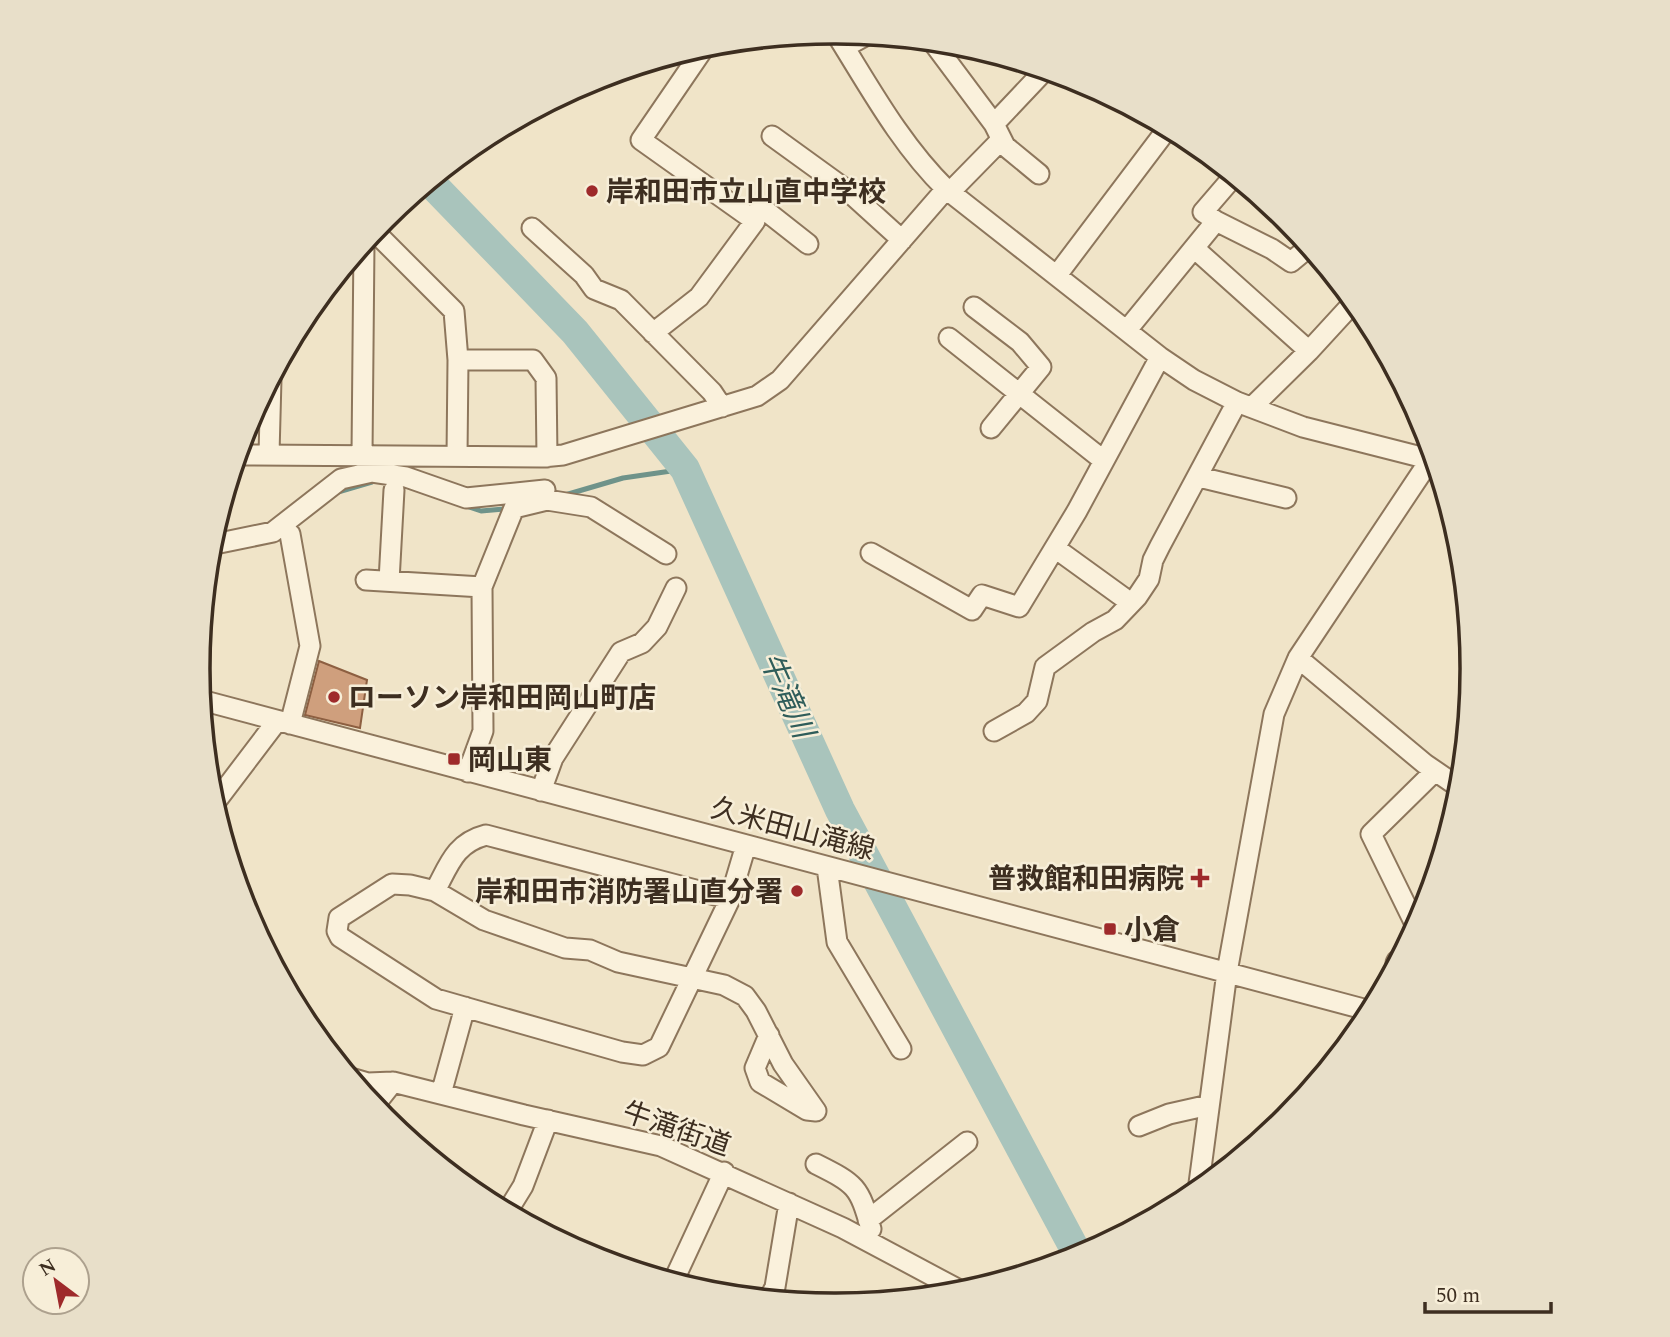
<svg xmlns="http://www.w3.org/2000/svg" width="1670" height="1337" font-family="Spectral,'Noto Sans JP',serif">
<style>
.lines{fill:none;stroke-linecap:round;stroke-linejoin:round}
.stream{stroke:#6f938a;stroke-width:5}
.river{stroke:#a9c4bc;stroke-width:30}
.building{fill:#cf9f7d;stroke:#8d5f41;stroke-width:2}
.minor-casing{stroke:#8d765c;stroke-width:23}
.minor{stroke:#faf1dc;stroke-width:19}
.poi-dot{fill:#9e2a2b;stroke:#f7eed8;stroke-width:2.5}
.labels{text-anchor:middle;stroke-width:5;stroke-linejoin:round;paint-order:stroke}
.poi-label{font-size:28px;font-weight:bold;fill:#3d2e20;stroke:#f7eed8;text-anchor:start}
.street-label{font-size:28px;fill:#3d2e20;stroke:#f7eed8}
.water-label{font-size:30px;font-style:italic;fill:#2f5d5a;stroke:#f7eed8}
.rim{fill:none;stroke:#3d2e20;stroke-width:3.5}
</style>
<rect width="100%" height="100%" fill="#f0e4c8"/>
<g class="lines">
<path class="stream" d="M 338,492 L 372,482
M 565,495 L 623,478 L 685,469
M 466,506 L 481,511 L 504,509"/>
<path class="river" d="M 429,181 L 575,332 L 685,469 L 840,810 L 1079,1257"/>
</g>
<path class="building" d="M 319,661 L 367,680 L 360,728 L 305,715 Z"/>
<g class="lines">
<defs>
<path id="minor" d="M 835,32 C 869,86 900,144 946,189 L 1160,357 L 1194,380 L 1237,402 L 1303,427 L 1417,456 L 1435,464
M 932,41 L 994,124
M 845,47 L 867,35
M 772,136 L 848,191 L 902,240
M 1039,174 L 1005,146 L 994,124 L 1045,70
M 950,192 L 1000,141
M 752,219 L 761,207 L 808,244
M 1216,221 L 1203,212 L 1234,176
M 532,228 L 584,275 L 594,289 L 621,300 L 712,392 L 722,407
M 374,231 L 454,311 L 458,360 L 457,456
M 1194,248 L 1309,351
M 1057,275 L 1168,128
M 974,307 L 1020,342 L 1041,367 L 991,428
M 1127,330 L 1216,221 L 1272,249 L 1291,262 L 1309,247
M 653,333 L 699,297 L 755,221 L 641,140 L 706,45
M 949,338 L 1103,460
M 458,360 L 533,360 L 546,378 L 547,457
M 1252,407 L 1309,351 L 1354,302
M 269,454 L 271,379
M 237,455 L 542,457 L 563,455 L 757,396 L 780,380 L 946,189
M 362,455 L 364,243
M 1199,477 L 1286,498
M 210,545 L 273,532 L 341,479 L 372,472 L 406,477 L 466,498 L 545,490
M 1055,548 L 1131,603
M 871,553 L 972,610 L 982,595 L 1019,607 L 1077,511 L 1160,357
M 366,580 L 482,587
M 389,581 L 394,490
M 1298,658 L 1425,764 L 1460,788
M 201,700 L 1371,1011
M 290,724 L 310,646 L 290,534
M 994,731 L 1026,713 L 1037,701 L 1045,667 L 1093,632 L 1115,620 L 1137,597 L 1149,579 L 1153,560 L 1160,546 L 1237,402
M 468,772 L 483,731 L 482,587 L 514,508 L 547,500 L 591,507 L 666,554
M 541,791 L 553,758 L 621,652 L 642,643 L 657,627 L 676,588
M 214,804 L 277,721
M 746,845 L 730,899 L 659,1047 L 643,1055 L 622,1052 L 436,999 L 340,937 L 337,931 L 339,918 L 392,884 L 410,885 L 435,891 L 484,920 L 565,948 L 590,950 L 618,962 L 724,985 L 745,996 L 756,1011 L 783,1064 L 816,1111
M 827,867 L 837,942 L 901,1049
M 435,891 C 449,865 455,843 486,835 L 730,899
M 1416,926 L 1371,834 L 1435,771
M 1396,963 L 1397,961
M 769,1035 L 755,1068 L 760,1082 L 807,1110 L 816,1111
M 351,1078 L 368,1083 L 393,1082 L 524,1115 L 661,1146 L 843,1228 L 963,1292
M 441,1094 L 465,1007
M 374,1106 L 393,1082
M 1139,1126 L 1169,1114 L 1209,1105
M 816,1164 C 856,1184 859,1186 871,1229
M 1198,1191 L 1227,972 L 1274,714 L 1298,658 L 1430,460
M 507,1212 L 523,1186 L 548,1120
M 868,1220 L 967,1142
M 673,1282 L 724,1172
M 769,1299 L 775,1287 L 789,1203"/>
</defs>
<use href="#minor" class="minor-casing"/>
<use href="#minor" class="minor"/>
</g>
<g class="poi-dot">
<circle cx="592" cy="191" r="7"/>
<circle cx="334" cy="697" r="7"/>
<rect x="447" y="752" width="14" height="14" rx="3.5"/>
<path d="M1196.5 867.5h7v7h7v7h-7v7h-7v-7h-7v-7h7z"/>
<circle cx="797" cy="891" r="7"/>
<rect x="1103" y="922" width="14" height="14" rx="3.5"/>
</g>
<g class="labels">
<g class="poi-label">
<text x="606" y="201">岸和田市立山直中学校</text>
<text x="348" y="707">ローソン岸和田岡山町店</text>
<text x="468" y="769">岡山東</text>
<text x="1184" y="888" text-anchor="end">普救館和田病院</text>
<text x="783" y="901" text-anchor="end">岸和田市消防署山直分署</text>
<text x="1124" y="939">小倉</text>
</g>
<g class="street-label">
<text transform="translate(793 828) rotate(15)" y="10">久米田山滝線</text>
<text transform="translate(677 1128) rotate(19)" y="10">牛滝街道</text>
</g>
<g class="water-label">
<text transform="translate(787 695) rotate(66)" y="10">牛滝川</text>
</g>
</g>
<path d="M0 0H1670V1337H0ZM834 44H836A624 624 0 0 1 1460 668V669A624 624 0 0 1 836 1293H834A624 624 0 0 1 210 669V668A624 624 0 0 1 834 44Z" fill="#e8dfc9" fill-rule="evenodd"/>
<path class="rim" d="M834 44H836A624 624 0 0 1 1460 668V669A624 624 0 0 1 836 1293H834A624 624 0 0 1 210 669V668A624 624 0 0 1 834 44Z"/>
<g transform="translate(56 1281) rotate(328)"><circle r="33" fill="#f7eed8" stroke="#ada18e" stroke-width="2"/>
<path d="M0-5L12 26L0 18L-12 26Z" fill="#9e2a2b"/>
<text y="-10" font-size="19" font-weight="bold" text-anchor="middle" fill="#3d2e20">N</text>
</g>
<path d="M1425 1302v10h126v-10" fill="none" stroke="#3d2e20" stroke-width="3.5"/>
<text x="1436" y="1302" font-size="21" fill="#3d2e20" stroke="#f7eed8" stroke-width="5" paint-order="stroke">50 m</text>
</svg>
